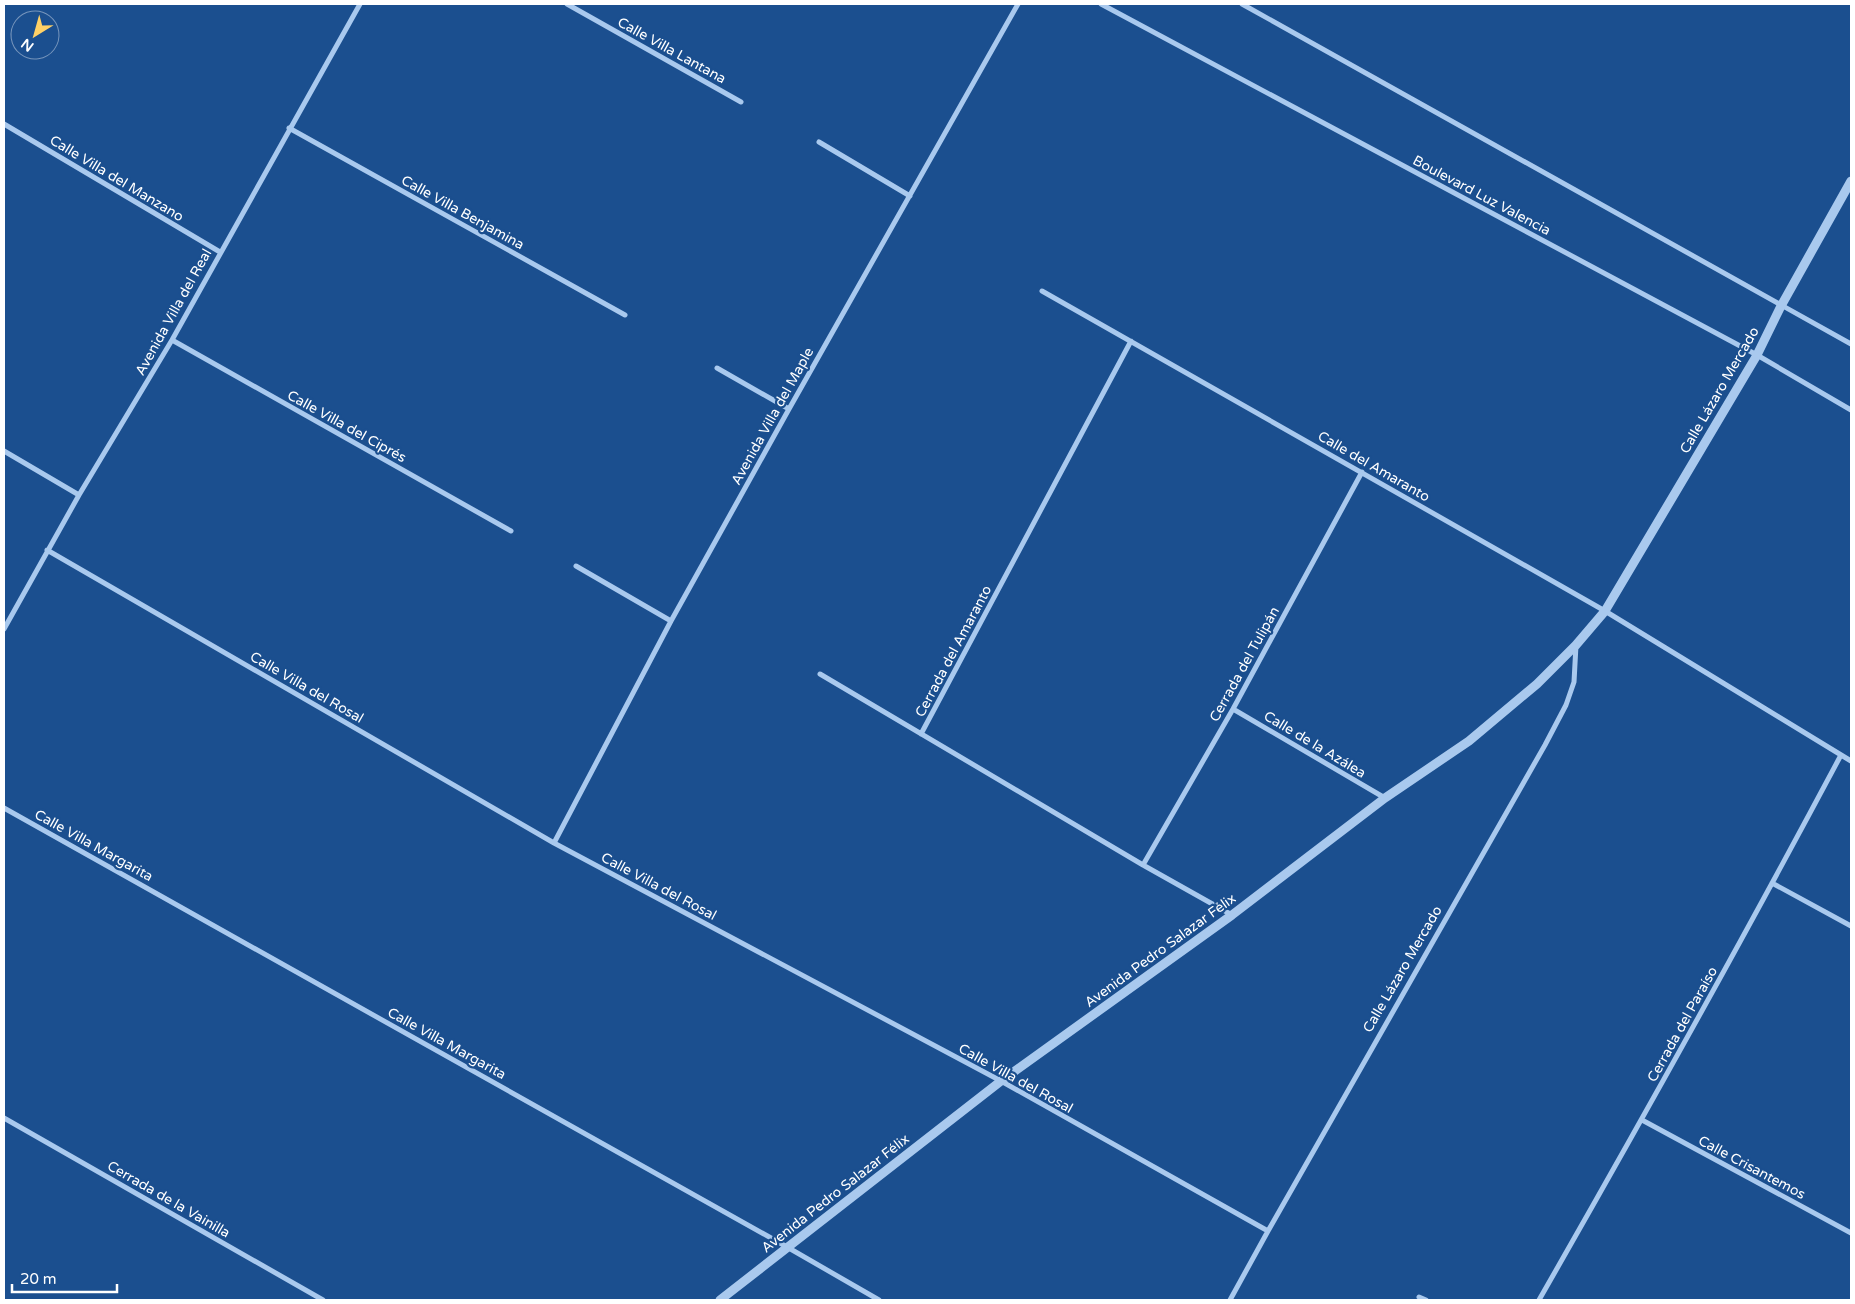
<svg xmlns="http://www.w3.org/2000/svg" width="1855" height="1304" font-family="'Varela Round',sans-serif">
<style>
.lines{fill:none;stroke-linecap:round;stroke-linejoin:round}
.minor{stroke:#a9c9ee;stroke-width:5}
.tertiary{stroke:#a9c9ee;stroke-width:9}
.labels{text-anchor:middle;stroke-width:4.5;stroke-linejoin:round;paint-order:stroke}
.street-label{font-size:14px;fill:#fff;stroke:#1b4f8f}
</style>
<rect width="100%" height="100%" fill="#1b4f8f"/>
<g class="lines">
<path class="minor" d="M 567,4 L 741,102
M 1101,4 L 1757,355 L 1851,410
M 1242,4 L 1851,344
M 4,124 L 220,252
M 289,128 L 625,315
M 819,142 L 910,196
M 1042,291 L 1605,611 L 1851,761
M 172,340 L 511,531
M 717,368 L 789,409
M 4,451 L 79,495
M 47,550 L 554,843 L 1001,1081 L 1268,1231
M 576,566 L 671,621
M 4,629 L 79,495 L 172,340 L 360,4
M 820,674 L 1143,865 L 1232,915
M 1233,709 L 1385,798
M 921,734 L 1131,341
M 4,808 L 787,1247 L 879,1300
M 554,843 L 671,621 L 789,409 L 1018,4
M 1143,865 L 1233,709 L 1362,472
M 1772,883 L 1851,926
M 4,1118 L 323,1300
M 1642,1120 L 1851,1233
M 1419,1297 L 1426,1300
M 1230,1300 L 1268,1231 L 1545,745 L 1566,705 L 1574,682 L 1576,645
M 1539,1300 C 1642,1120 1743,939 1841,755"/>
<path class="tertiary" d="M 720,1300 L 1001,1081 L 1232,915 L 1385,798 L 1469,741 L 1537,684 L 1576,645 L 1605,611 L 1757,355 L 1781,306 L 1851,181"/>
</g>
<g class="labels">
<g class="street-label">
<text transform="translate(672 50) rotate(29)" y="5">Calle Villa Lantana</text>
<text transform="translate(117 178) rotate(31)" y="5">Calle Villa del Manzano</text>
<text transform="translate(1482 195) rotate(28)" y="5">Boulevard Luz Valencia</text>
<text transform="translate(463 212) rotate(29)" y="5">Calle Villa Benjamina</text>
<text transform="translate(173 312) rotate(-61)" y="5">Avenida Villa del Real</text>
<text transform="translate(1719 390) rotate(-60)" y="5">Calle Lázaro Mercado</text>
<text transform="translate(772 416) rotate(-61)" y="5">Avenida Villa del Maple</text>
<text transform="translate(347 426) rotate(29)" y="5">Calle Villa del Ciprés</text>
<text transform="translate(1374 466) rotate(30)" y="5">Calle del Amaranto</text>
<text transform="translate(953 651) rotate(-62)" y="5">Cerrada del Amaranto</text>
<text transform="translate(1244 664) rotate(-61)" y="5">Cerrada del Tulipán</text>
<text transform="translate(307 687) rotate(30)" y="5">Calle Villa del Rosal</text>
<text transform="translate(1315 744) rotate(31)" y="5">Calle de la Azálea</text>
<text transform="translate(94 845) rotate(29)" y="5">Calle Villa Margarita</text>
<text transform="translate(659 886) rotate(28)" y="5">Calle Villa del Rosal</text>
<text transform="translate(1160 950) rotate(-36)" y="5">Avenida Pedro Salazar Félix</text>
<text transform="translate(1402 969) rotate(-60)" y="5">Calle Lázaro Mercado</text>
<text transform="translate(1682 1024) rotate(-61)" y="5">Cerrada del Paraíso</text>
<text transform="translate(447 1043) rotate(29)" y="5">Calle Villa Margarita</text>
<text transform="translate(1016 1078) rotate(29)" y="5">Calle Villa del Rosal</text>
<text transform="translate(1752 1167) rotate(28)" y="5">Calle Crisantemos</text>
<text transform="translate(835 1193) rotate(-38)" y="5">Avenida Pedro Salazar Félix</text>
<text transform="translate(169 1199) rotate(30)" y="5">Cerrada de la Vainilla</text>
</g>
</g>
<rect width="1855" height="1304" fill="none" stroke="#ffffff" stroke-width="10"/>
<g transform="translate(35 35) rotate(217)"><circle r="24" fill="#1b4f8f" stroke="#7695bc"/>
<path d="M0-4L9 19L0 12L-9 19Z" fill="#ffd166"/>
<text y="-8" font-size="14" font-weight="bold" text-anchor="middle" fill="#ffffff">N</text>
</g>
<path d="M12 1284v8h105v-8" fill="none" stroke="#ffffff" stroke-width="2.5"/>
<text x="20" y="1284" font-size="15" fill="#ffffff" stroke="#1b4f8f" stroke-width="4" paint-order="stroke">20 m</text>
</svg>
